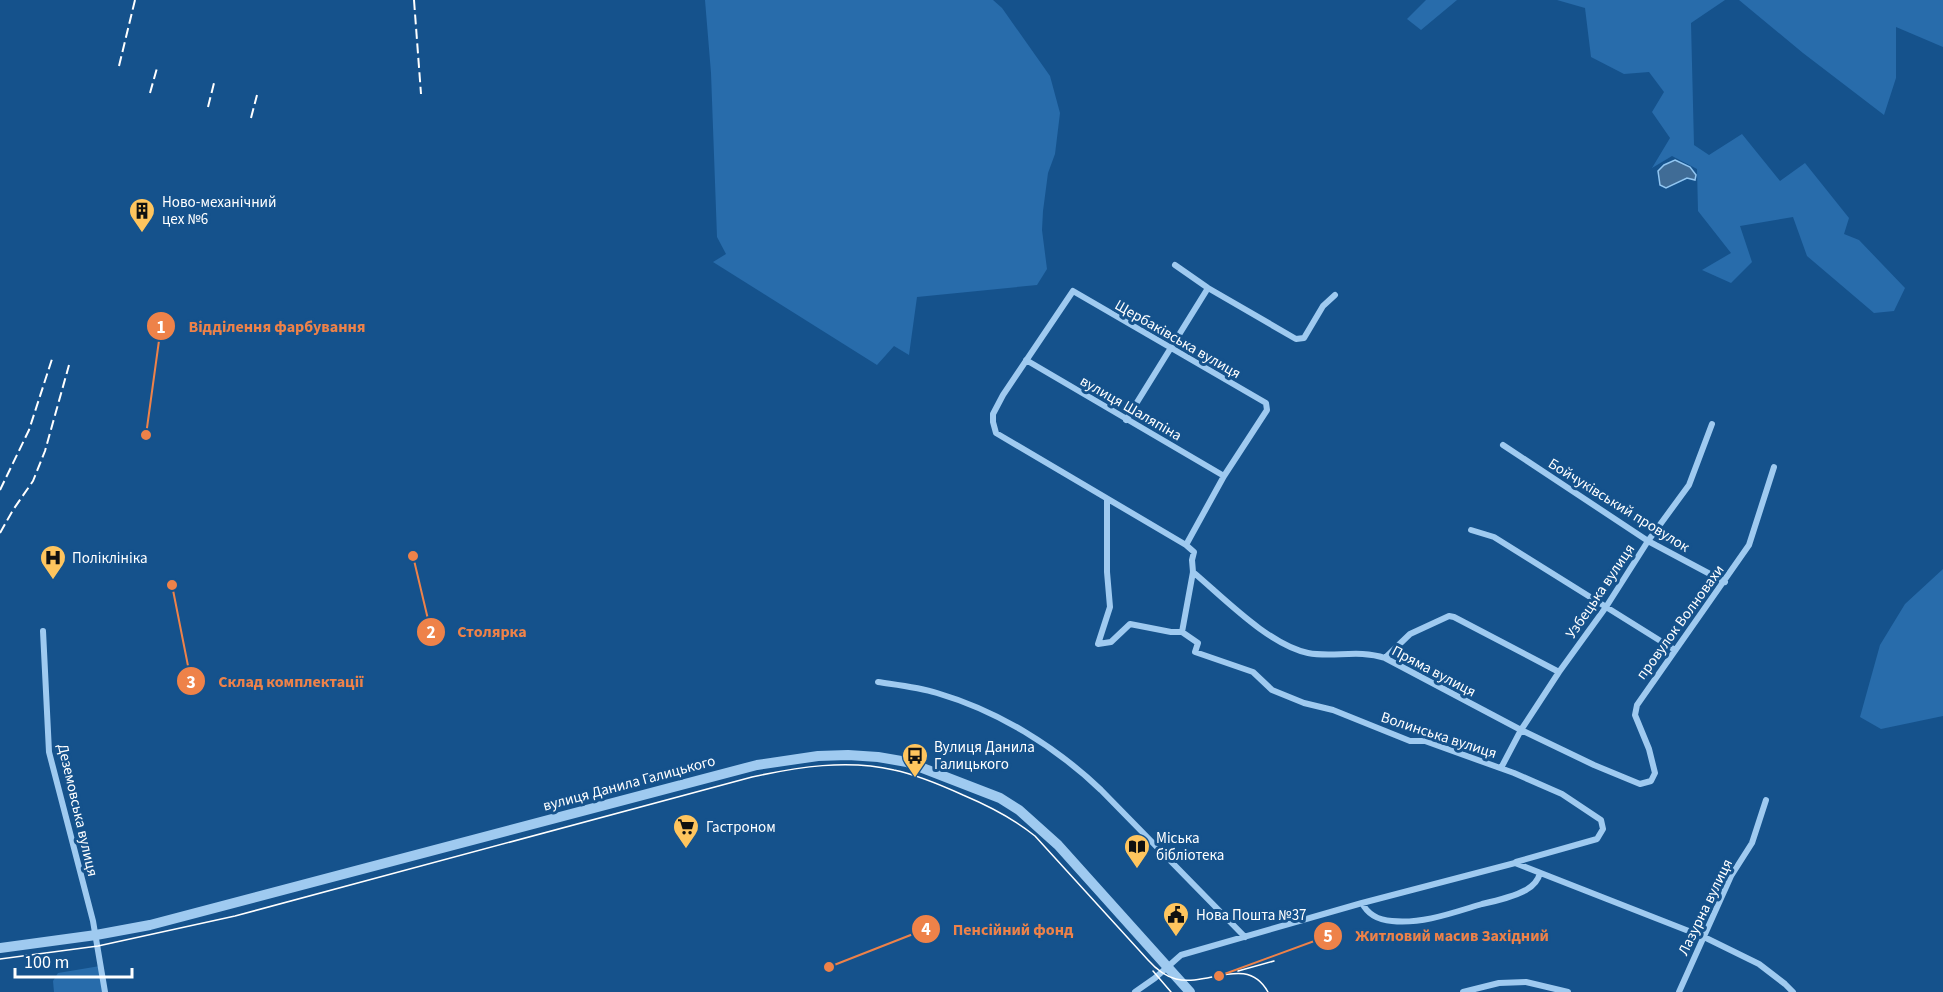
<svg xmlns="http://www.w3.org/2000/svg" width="1943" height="992" font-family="'Source Sans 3',sans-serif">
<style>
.green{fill:#286cab}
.water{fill:#406c96;stroke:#91c6f2;stroke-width:1.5}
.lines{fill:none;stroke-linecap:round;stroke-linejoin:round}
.minor{stroke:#9fcaf0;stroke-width:6}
.tertiary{stroke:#9fcaf0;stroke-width:10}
.tram{stroke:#fff;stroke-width:1.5}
.rail{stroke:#fff;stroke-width:2;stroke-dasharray:10 4.5;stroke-linecap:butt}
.labels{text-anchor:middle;stroke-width:6;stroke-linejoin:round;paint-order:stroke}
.poi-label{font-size:15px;fill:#fff;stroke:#15528c;text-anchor:start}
.street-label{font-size:15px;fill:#fff;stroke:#15528c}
.leader{fill:none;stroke:#ee8249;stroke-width:2}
.callout-dot{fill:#ee8249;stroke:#15528c;stroke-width:2}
.mark-label{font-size:18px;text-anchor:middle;font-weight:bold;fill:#fff}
.callout-label{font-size:16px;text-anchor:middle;font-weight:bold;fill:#ee8249;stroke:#15528c;stroke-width:6;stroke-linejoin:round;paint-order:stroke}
</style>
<rect width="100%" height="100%" fill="#15528c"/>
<path class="green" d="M 705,0 L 993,0 L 1002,8 L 1050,76 L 1060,113 L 1055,154 L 1048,173 L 1043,211 L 1042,230 L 1047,269 L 1037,285 L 917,297 L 909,355 L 894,346 L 877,365 L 713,262 L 726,254 L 717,237 L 711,73 Z
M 1426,0 L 1457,0 L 1421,30 L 1407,19 Z
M 1557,0 L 1725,0 L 1691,23 L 1694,145 L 1709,155 L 1742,134 L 1780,181 L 1805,163 L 1849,218 L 1844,234 L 1859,240 L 1905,288 L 1894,311 L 1874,313 L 1807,256 L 1793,217 L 1740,226 L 1752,262 L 1731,283 L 1702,270 L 1731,253 L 1698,211 L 1697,169 L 1672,156 L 1652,168 L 1670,138 L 1652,112 L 1664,92 L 1649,72 L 1624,74 L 1591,57 L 1585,8 Z
M 1739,0 L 1943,0 L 1943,47 L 1896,27 L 1896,78 L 1884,115 L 1803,53 Z
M 1943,569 L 1943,716 L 1881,729 L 1860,717 L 1880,645 L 1905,604 Z
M 100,966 L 103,992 L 54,992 L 53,981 L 58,973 Z"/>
<path class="water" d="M 1675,160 L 1690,167 L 1696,175 L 1695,180 L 1687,178 L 1666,188 L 1660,185 L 1658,171 L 1664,165 Z"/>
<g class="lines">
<path class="minor" d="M 1175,265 L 1208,288 L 1296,339 L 1304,338 L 1323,306 L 1335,295
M 1026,360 L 1224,476
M 1126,420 L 1208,288
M 1503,445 L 1648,541 L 1725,582
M 1107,500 L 1107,572 L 1110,607 L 1098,644 L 1111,642 L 1130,624 L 1171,632 L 1182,632 L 1193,572 L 1192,560 L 1194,552 L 1186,545 L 996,433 L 993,422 L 993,414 L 1003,395 L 1073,291 L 1266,403 L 1267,410 L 1224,476 L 1186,545
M 1471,530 L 1494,537 L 1675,650
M 1193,572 C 1224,598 1269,645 1308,653 C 1333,658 1358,649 1385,658 L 1521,730 L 1594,765 L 1640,784 L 1651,781 L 1655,773 L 1649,749 L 1635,715 L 1637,705 L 1749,545 L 1774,467
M 43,631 L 49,752 L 93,921 L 105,992
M 1182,632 L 1198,643 L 1195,652 L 1253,672 L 1272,690 L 1304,703 L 1333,710 L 1410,741 L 1425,741 L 1514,773 L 1562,794 L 1601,820 L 1603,829 L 1597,839 L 1516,862
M 1385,658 L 1410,634 L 1449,616 L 1454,617 L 1559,672
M 878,682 C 898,685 918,687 937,693 C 998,711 1055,746 1101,790 L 1245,937
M 1501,768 L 1521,730 L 1559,672 L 1606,607 L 1648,541 L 1689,485 L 1712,424
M 1362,903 C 1368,915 1378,920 1392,921 C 1423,924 1452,913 1482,904 C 1496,901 1513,897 1526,890 C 1533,886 1538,881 1540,873
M 1135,992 L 1155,978 L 1181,955 L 1362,903 L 1515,863 L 1704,937 L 1759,964 L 1785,984 L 1793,992
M 1463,992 L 1499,983 L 1526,982 L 1568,992
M 1679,992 L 1731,876 L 1752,843 L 1766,800"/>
<path class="tertiary" d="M 0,948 L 96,935 L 150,925 L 757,765 L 818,756 L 848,755 L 878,757 L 907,762 L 1000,798 L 1019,810 L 1058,845 L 1190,992"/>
<path class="tram" d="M 0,959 L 98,946 L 235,916 L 752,777 C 798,767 847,759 894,770 C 918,775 941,785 963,795 C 989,806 1013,818 1035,836 L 1148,960 C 1156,969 1164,976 1176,979 C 1208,987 1247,954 1268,992
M 1153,971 L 1171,992
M 1238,971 L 1274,961"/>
<path class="rail" d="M 414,0 L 421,94
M 119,66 L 135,0
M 150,93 L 157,68
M 208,107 L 214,83
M 251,118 L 257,95
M 0,490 L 29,430 L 53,356
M 0,533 L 13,510 L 33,481 L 45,451 L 69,365"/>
</g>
<defs>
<symbol id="building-pin" viewBox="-11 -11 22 30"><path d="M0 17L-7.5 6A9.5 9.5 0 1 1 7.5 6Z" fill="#ffc55e" stroke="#15528c"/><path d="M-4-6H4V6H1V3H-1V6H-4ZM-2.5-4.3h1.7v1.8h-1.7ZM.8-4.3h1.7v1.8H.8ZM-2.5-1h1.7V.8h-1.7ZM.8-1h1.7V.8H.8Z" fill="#111"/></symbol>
<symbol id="hospital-pin" viewBox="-11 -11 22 30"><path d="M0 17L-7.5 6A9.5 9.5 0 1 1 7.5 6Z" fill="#ffc55e" stroke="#15528c"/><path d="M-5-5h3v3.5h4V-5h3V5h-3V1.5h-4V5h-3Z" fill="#111"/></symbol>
<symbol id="bus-pin" viewBox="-11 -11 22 30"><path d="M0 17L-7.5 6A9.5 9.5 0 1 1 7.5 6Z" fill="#ffc55e" stroke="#15528c"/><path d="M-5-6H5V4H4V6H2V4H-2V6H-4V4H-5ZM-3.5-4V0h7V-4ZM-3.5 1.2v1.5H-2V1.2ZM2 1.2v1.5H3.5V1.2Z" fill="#111"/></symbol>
<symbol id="supermarket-pin" viewBox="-11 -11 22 30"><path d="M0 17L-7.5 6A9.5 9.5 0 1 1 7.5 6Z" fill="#ffc55e" stroke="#15528c"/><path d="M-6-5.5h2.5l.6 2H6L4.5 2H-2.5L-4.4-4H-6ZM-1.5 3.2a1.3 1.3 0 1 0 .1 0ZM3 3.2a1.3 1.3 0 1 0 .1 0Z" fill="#111"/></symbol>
<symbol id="library-pin" viewBox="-11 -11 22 30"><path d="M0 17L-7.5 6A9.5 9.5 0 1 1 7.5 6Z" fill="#ffc55e" stroke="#15528c"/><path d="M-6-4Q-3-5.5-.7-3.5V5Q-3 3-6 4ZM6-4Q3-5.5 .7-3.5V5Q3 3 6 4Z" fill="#111"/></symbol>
<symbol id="civic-pin" viewBox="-11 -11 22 30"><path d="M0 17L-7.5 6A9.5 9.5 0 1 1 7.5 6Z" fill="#ffc55e" stroke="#15528c"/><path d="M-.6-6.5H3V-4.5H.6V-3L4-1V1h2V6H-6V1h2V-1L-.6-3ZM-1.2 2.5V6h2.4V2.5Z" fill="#111"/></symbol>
</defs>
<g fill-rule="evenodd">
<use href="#building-pin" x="127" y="196" width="30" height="40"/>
<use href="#hospital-pin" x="38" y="543" width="30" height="40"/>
<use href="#bus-pin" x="900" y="741" width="30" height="40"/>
<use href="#supermarket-pin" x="671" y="812" width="30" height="40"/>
<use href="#library-pin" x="1122" y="832" width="30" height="40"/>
<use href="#civic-pin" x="1161" y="900" width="30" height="40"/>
</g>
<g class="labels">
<g class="poi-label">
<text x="162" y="207">Ново-механічний<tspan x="162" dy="17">цех №6</tspan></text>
<text x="72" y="563">Поліклініка</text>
<text x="934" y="752">Вулиця Данила<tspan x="934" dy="17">Галицького</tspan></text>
<text x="706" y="832">Гастроном</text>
<text x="1156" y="843">Міська<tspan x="1156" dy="17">бібліотека</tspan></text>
<text x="1196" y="920">Нова Пошта №37</text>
</g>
<g class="street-label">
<text transform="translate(1178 339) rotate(30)" y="5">Щербаківська вулиця</text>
<text transform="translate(1131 408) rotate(30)" y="5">вулиця Шаляпіна</text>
<text transform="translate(1619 505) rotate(32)" y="5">Бойчуківський провулок</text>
<text transform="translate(1600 591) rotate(-56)" y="5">Узбецька вулиця</text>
<text transform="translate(1680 622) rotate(-54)" y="5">провулок Волновахи</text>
<text transform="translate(1434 671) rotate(28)" y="5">Пряма вулиця</text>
<text transform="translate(1439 735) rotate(18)" y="5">Волинська вулиця</text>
<text transform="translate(629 783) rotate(-15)" y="5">вулиця Данила Галицького</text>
<text transform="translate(78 810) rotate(77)" y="5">Деземовська вулиця</text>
<text transform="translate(1705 907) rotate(-64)" y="5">Лазурна вулиця</text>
</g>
</g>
<path class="leader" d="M146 435L161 326M413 556L431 632M172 585L191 681M829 967L926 929M1219 976L1328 936"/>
<g class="callout-dot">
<circle cx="146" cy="435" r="6"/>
<circle cx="413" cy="556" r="6"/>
<circle cx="172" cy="585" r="6"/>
<circle cx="829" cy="967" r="6"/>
<circle cx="1219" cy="976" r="6"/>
<circle cx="161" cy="326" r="15"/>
<circle cx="431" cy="632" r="15"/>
<circle cx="191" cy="681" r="15"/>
<circle cx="926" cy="929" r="15"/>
<circle cx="1328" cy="936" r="15"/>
</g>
<g class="mark-label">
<text x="161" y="333">1</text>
<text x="431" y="638">2</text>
<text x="191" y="688">3</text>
<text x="926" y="935">4</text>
<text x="1328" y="942">5</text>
</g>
<g class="callout-label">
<text x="277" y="332">Відділення фарбування</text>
<text x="492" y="637">Столярка</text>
<text x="291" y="687">Склад комплектації</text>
<text x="1013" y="935">Пенсійний фонд</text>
<text x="1452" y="941">Житловий масив Західний</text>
</g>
<path d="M15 968v9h117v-9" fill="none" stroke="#ffffff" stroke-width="3"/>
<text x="24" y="968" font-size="18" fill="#ffffff" stroke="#15528c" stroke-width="4.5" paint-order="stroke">100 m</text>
</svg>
